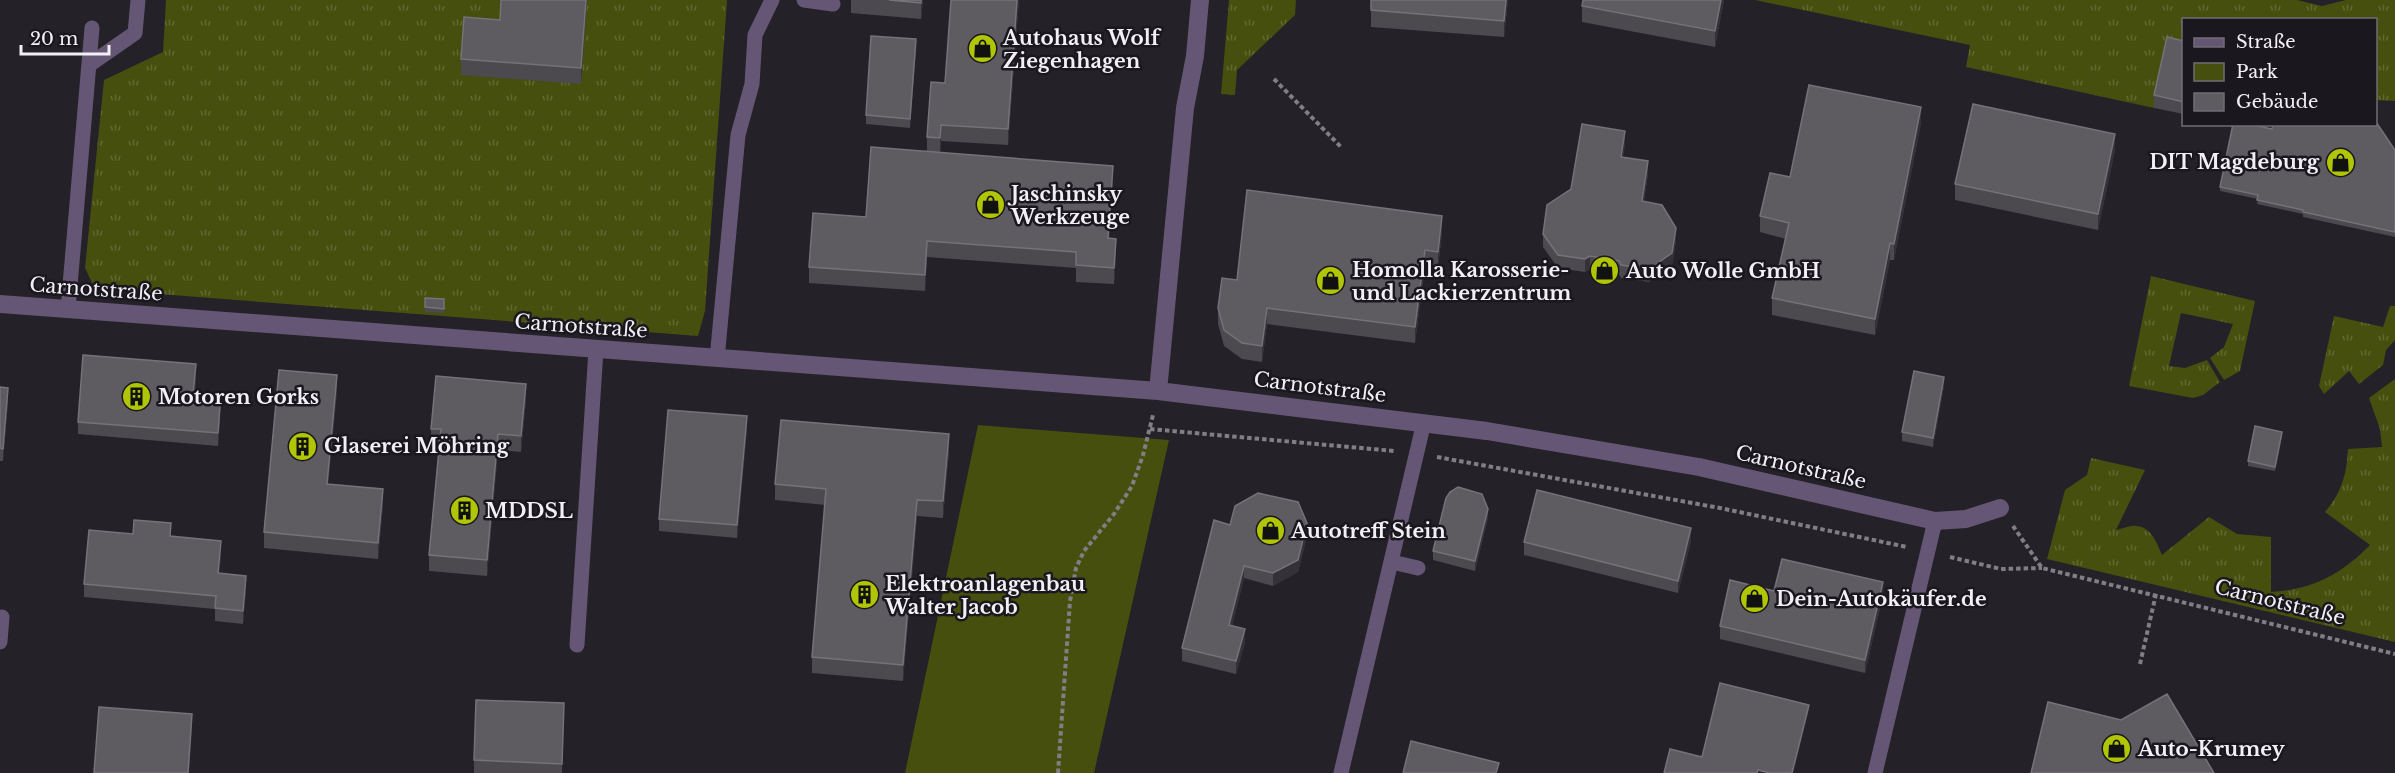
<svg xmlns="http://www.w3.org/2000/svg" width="2395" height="773" font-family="'Libre Baskerville',serif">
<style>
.grass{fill:url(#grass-tufts)}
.green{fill:#464f0e}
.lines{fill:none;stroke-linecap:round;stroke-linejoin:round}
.path{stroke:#817e84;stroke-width:4;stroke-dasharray:4.5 3;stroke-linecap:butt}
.lane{stroke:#665675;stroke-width:15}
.street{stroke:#665675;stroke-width:18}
.wall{fill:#4c494f}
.shaded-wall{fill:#343138}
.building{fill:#5e5b61;stroke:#757278;stroke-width:1.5}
.labels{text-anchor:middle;stroke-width:5;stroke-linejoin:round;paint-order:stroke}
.poi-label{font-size:20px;font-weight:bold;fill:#f3f0f5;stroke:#1b171e;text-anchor:start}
.street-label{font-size:20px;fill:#f3f0f5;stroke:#1b171e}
</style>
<defs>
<pattern id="grass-tufts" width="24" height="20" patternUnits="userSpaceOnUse" patternTransform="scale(1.5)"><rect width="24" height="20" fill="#464f0e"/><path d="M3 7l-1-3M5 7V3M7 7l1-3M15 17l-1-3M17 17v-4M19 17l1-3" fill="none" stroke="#616932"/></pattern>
</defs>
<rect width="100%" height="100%" fill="#242128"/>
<path class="grass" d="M 166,0 L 727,0 L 705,311 L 698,336 L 95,289 L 85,268 L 104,80 L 163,52 Z
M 1229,0 L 1296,0 L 1295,15 L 1237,70 L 1235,95 L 1221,94 Z
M 1755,0 L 2297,0 L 2322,6 L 2346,0 L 2395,0 L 2395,101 L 2376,100 L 2376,20 L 2184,20 L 2183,54 L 2167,51 L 2154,108 L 1966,67 L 1970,45 Z
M 2151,276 L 2255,301 L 2240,371 L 2224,380 L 2210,358 L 2224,347 L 2233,324 L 2181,313 L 2169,366 L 2185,368 L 2207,360 L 2220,382 L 2203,395 L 2193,398 L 2129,386 Z
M 2390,306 L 2395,306 L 2395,340 L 2386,350 L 2383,365 L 2359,384 L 2349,371 L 2324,394 L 2319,386 L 2334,316 L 2383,327 Z
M 2395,379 L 2395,642 L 2047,559 L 2065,490 L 2087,475 L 2091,458 L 2145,470 L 2116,530 C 2121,529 2126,527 2131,526 C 2150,524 2156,541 2162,555 L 2209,517 L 2237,534 L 2271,537 L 2271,592 C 2311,590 2342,574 2370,545 L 2325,512 C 2341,494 2347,474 2348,449 L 2382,447 L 2380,429 L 2369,398 Z"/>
<path class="green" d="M 978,425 L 1169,440 L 1094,773 L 905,773 Z"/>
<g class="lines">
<path class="path" d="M 1274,79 L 1342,148
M 1150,429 L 1394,451
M 1437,457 L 1720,508 L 1907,547
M 2013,526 L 2042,568 L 2395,654
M 1950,557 L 2001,569 L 2042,568
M 2140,664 L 2156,594
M 1058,773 L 1070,601 L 1076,568 L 1084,551 L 1114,514 L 1132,486 L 1143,455 L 1153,415"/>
<path class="lane" d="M 804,0 L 833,4
M 89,65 L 135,33 L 138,0
M 68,309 L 92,28
M 717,359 L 738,135 L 752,84 L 755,35 L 772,0
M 1392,562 L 1418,568
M 0,642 L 2,617
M 577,645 L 596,350
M 1341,773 L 1424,422
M 1875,773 L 1935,521"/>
<path class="street" d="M 0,304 L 1158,391 L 1487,431 L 1699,467 L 1935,521 L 1966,519 L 2000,508
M 1158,391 L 1185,108 L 1195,56 L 1200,0"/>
</g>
<path class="wall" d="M 587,0 L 581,84 L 461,75 L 461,59 L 500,20 Z
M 851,0 L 923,0 L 921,19 L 851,13 Z
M 951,0 L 1019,0 L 1008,145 L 941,141 L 940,153 L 1113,182 L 1109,238 L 1116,255 L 1114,284 L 1076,282 L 1076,268 L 927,257 L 925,291 L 809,283 L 809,267 L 866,217 L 927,151 L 927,137 L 945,83 Z
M 1508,0 L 1504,37 L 1371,27 L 1371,10 Z
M 1583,0 L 1724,0 L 1715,47 L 1582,22 L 1582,6 Z
M 2184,41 L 2184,114 L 2154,108 L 2154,95 Z
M 916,48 L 910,128 L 866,124 L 866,115 Z
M 1921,123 L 1894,260 L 1890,260 L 1875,335 L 1772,315 L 1772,298 L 1786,239 L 1760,232 L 1760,216 L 1790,177 Z
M 2228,124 L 2257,124 L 2257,126 L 2272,129 L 2395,150 L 2395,237 L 2303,217 L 2303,214 L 2257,204 L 2258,199 L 2220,191 L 2220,187 L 2233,126 Z
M 1625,144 L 1623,157 L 1648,174 L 1644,201 L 1676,241 L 1672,266 L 1649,282 L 1621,278 L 1619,274 L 1590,269 L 1585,272 L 1558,268 L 1543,247 L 1543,234 L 1571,189 Z
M 2115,150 L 2098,230 L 1955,200 L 1955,184 Z
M 1442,232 L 1438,268 L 1425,266 L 1415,343 L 1267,324 L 1262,362 L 1242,359 L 1224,346 L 1218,324 L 1218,308 L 1237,280 Z
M 425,298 L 444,299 L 444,313 L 425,312 Z
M 196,377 L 194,404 L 220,419 L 218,446 L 78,434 L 78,422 Z
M 1944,386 L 1933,447 L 1902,441 L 1902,432 Z
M 0,387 L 8,401 L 3,461 L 0,461 Z
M 337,391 L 328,484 L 383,505 L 378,559 L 264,548 L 264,532 Z
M 526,400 L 521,452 L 498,450 L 487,576 L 429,571 L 429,555 L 439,445 L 431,445 L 431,429 Z
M 747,429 L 737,538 L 659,531 L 659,519 Z
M 2282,436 L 2275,471 L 2248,466 L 2248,461 Z
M 949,450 L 943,518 L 917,516 L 903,681 L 812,673 L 812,657 L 825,505 L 775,500 L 775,484 Z
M 1488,518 L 1475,571 L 1433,560 L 1433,551 Z
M 1230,525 L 1307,536 L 1298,572 L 1273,586 L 1244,578 L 1232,626 L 1245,642 L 1236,674 L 1182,661 L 1182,648 Z
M 133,534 L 171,536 L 221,554 L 219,574 L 246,589 L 243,624 L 215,621 L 215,609 L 84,597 L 84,584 Z
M 1691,541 L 1678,593 L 1524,555 L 1524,542 Z
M 1774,591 L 1883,595 L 1865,673 L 1720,639 L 1720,626 Z
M 564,716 L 562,773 L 474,773 L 474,760 Z"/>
<path class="shaded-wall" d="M 586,0 L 587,0 L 581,84 L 581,68 Z
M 921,0 L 923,0 L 921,19 Z
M 1017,0 L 1019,0 L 1008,145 L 1008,129 Z
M 1506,0 L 1508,0 L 1504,37 L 1504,21 Z
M 1721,0 L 1724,0 L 1715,47 L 1715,31 Z
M 916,39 L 916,48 L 910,128 L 910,119 Z
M 1921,107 L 1921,123 L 1894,260 L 1894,244 Z
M 941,125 L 941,141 L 940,155 L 940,138 Z
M 1625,131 L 1625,144 L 1621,169 L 1621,157 Z
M 2115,134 L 2115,150 L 2098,230 L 2098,214 Z
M 1648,161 L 1648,174 L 1642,213 L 1642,201 Z
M 1113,166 L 1113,182 L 1108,254 L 1108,238 Z
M 1442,216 L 1442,232 L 1438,268 L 1438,252 Z
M 1676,228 L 1676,241 L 1672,266 L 1649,282 L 1649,269 Z
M 1116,239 L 1116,255 L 1114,284 L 1114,268 Z
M 927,241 L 927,257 L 925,291 L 925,275 Z
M 1890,243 L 1890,260 L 1875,335 L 1875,319 Z
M 1425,250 L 1425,266 L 1415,343 L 1415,327 Z
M 1590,256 L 1590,269 L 1585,272 L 1585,259 Z
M 1267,308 L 1267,324 L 1262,362 L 1262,346 Z
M 196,364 L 196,377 L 192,417 L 192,404 Z
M 337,375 L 337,391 L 327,500 L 327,484 Z
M 1944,377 L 1944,386 L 1933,447 L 1933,438 Z
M 526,384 L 526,400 L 521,452 L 521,436 Z
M 8,388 L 8,401 L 3,461 L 3,449 Z
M 220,406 L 220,419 L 218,446 L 218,433 Z
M 747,416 L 747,429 L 737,538 L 737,525 Z
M 2282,432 L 2282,436 L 2275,471 L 2275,467 Z
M 498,434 L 498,450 L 487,576 L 487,560 Z
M 949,434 L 949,450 L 943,518 L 943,501 Z
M 383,489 L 383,505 L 378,559 L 378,543 Z
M 917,500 L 917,516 L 903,681 L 903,665 Z
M 1488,509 L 1488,518 L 1475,571 L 1475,561 Z
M 1307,523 L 1307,536 L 1298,572 L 1273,586 L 1273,573 Z
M 1691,528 L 1691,541 L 1678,593 L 1678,581 Z
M 221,541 L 221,554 L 218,586 L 218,573 Z
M 1244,566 L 1244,578 L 1229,638 L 1229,625 Z
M 246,576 L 246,589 L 243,624 L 243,611 Z
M 1883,582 L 1883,595 L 1865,673 L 1865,660 Z
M 1245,629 L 1245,642 L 1236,674 L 1236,661 Z
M 1809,705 L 1809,709 L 1793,773 L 1792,773 Z
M 192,714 L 192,730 L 189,773 L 188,773 Z"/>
<path class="building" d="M 501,0 L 586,0 L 581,68 L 461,59 L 464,17 L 500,20 Z
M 889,0 L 921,0 L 921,3 Z
M 951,0 L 1017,0 L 1008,129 L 941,125 L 940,138 L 927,137 L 931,82 L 945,83 Z
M 1371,0 L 1506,0 L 1504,21 L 1371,10 Z
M 1583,0 L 1721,0 L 1715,31 L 1582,6 Z
M 871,36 L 916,39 L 910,119 L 866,115 Z
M 2167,37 L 2184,41 L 2184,102 L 2154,95 Z
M 1809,85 L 1921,107 L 1894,244 L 1890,243 L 1875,319 L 1772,298 L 1789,223 L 1760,216 L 1770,173 L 1790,177 Z
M 1973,104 L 2115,134 L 2098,214 L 1955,184 Z
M 2376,122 L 2395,150 L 2395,232 L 2303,212 L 2303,210 L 2257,200 L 2258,195 L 2220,187 L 2233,124 L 2249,124 L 2272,129 L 2273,124 L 2376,124 Z
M 1582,124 L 1625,131 L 1621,157 L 1648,161 L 1642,201 L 1662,205 L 1676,228 L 1672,253 L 1649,269 L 1621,265 L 1619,261 L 1590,256 L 1585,259 L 1558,255 L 1543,234 L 1547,205 L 1571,189 Z
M 871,147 L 1113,166 L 1108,238 L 1116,239 L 1114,268 L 1076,265 L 1076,252 L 927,241 L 925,275 L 809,267 L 813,213 L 866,217 Z
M 1247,190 L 1442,216 L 1438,252 L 1425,250 L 1415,327 L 1267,308 L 1262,346 L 1242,343 L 1224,330 L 1218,308 L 1222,278 L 1237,280 Z
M 425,298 L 444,299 L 444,309 L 425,307 Z
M 83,355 L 196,364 L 192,404 L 220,406 L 218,433 L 78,422 Z
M 279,370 L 337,375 L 327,484 L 383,489 L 378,543 L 264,532 Z
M 1914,371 L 1944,377 L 1933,438 L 1902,432 Z
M 436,376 L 526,384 L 521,436 L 498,434 L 487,560 L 429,555 L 441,429 L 431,429 Z
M 0,387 L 8,388 L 3,449 L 0,448 Z
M 668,410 L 747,416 L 737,525 L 659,519 Z
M 781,420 L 949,434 L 943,501 L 917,500 L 903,665 L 812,657 L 826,489 L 775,484 Z
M 2255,426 L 2282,432 L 2275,467 L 2248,461 Z
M 1458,487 L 1482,494 L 1488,509 L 1475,561 L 1433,551 L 1446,498 L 1450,492 Z
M 1537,490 L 1691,528 L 1678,581 L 1524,542 Z
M 1258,493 L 1298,502 L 1307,523 L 1298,560 L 1273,573 L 1244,566 L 1229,625 L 1245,629 L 1236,661 L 1182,648 L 1214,520 L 1230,525 L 1235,506 Z
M 134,520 L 171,523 L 170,536 L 221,541 L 218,573 L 246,576 L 243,611 L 215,608 L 216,596 L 84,584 L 89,530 L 133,534 Z
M 1782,559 L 1883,582 L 1865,660 L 1720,626 L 1730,580 L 1774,591 Z
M 1720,683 L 1809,705 L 1792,773 L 1769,773 L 1758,770 L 1757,773 L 1664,773 L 1670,749 L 1702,757 Z
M 2167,694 L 2214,773 L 2031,773 L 2048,702 L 2121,720 Z
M 476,700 L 564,703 L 562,764 L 474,760 Z
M 99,707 L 192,714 L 188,773 L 94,773 Z
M 1411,741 L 1499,763 L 1496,773 L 1403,773 Z"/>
<defs>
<symbol id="shop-disc" viewBox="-11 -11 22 22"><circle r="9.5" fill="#b0c503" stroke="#1b171e"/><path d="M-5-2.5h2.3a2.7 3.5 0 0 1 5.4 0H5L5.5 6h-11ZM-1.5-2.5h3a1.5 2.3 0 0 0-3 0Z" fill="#111"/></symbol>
<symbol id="building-disc" viewBox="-11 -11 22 22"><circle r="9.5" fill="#b0c503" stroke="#1b171e"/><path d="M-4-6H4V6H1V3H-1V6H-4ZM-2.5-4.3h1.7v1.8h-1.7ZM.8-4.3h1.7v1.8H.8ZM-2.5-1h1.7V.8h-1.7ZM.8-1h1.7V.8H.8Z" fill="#111"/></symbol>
</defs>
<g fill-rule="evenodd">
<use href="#shop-disc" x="966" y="32" width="33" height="33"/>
<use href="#shop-disc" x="2324" y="146" width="33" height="33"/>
<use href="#shop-disc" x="974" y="188" width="33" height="33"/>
<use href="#shop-disc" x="1588" y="254" width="33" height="33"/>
<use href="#shop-disc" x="1314" y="264" width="33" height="33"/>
<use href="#building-disc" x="120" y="380" width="33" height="33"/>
<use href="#building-disc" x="286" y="430" width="33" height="33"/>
<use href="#building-disc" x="448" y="494" width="33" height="33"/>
<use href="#shop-disc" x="1254" y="514" width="33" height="33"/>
<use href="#building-disc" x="848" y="578" width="33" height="33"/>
<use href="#shop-disc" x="1738" y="582" width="33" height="33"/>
<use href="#shop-disc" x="2100" y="732" width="33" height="33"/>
</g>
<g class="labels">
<g class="poi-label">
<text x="1003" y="45">Autohaus Wolf<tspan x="1003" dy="23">Ziegenhagen</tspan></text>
<text x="2319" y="169" text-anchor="end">DIT Magdeburg</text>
<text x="1011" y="201">Jaschinsky<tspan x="1011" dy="23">Werkzeuge</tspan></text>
<text x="1352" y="277">Homolla Karosserie-<tspan x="1352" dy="23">und Lackierzentrum</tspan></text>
<text x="1626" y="278">Auto Wolle GmbH</text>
<text x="158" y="404">Motoren Gorks</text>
<text x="324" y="453">Glaserei Möhring</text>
<text x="485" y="518">MDDSL</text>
<text x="1291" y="538">Autotreff Stein</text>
<text x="885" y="591">Elektroanlagenbau<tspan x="885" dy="23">Walter Jacob</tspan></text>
<text x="1776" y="606">Dein-Autokäufer.de</text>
<text x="2138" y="756">Auto-Krumey</text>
</g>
<g class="street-label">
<text transform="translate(96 289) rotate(4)" y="7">Carnotstraße</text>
<text transform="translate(581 326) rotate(4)" y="7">Carnotstraße</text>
<text transform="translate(1320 387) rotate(7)" y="7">Carnotstraße</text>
<text transform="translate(1801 467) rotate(13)" y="7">Carnotstraße</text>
<text transform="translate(2280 602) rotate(14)" y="7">Carnotstraße</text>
</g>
</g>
<rect x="2182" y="18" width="195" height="108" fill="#1b171e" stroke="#716e74" stroke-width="1.5"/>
<rect x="2194" y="38" width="30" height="9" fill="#665675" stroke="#716e74" stroke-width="1.5"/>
<text x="2236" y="48" font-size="18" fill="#f3f0f5">Straße</text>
<rect x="2194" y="63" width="30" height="18" fill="#464f0e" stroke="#716e74" stroke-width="1.5"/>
<text x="2236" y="78" font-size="18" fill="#f3f0f5">Park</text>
<rect x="2194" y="93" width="30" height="18" fill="#5e5b61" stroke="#716e74" stroke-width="1.5"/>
<text x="2236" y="108" font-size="18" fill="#f3f0f5">Gebäude</text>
<path d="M21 45v9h88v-9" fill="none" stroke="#f3f0f5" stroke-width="3"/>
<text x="30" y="45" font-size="18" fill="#f3f0f5" stroke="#1b171e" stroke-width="4.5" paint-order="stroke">20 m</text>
</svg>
